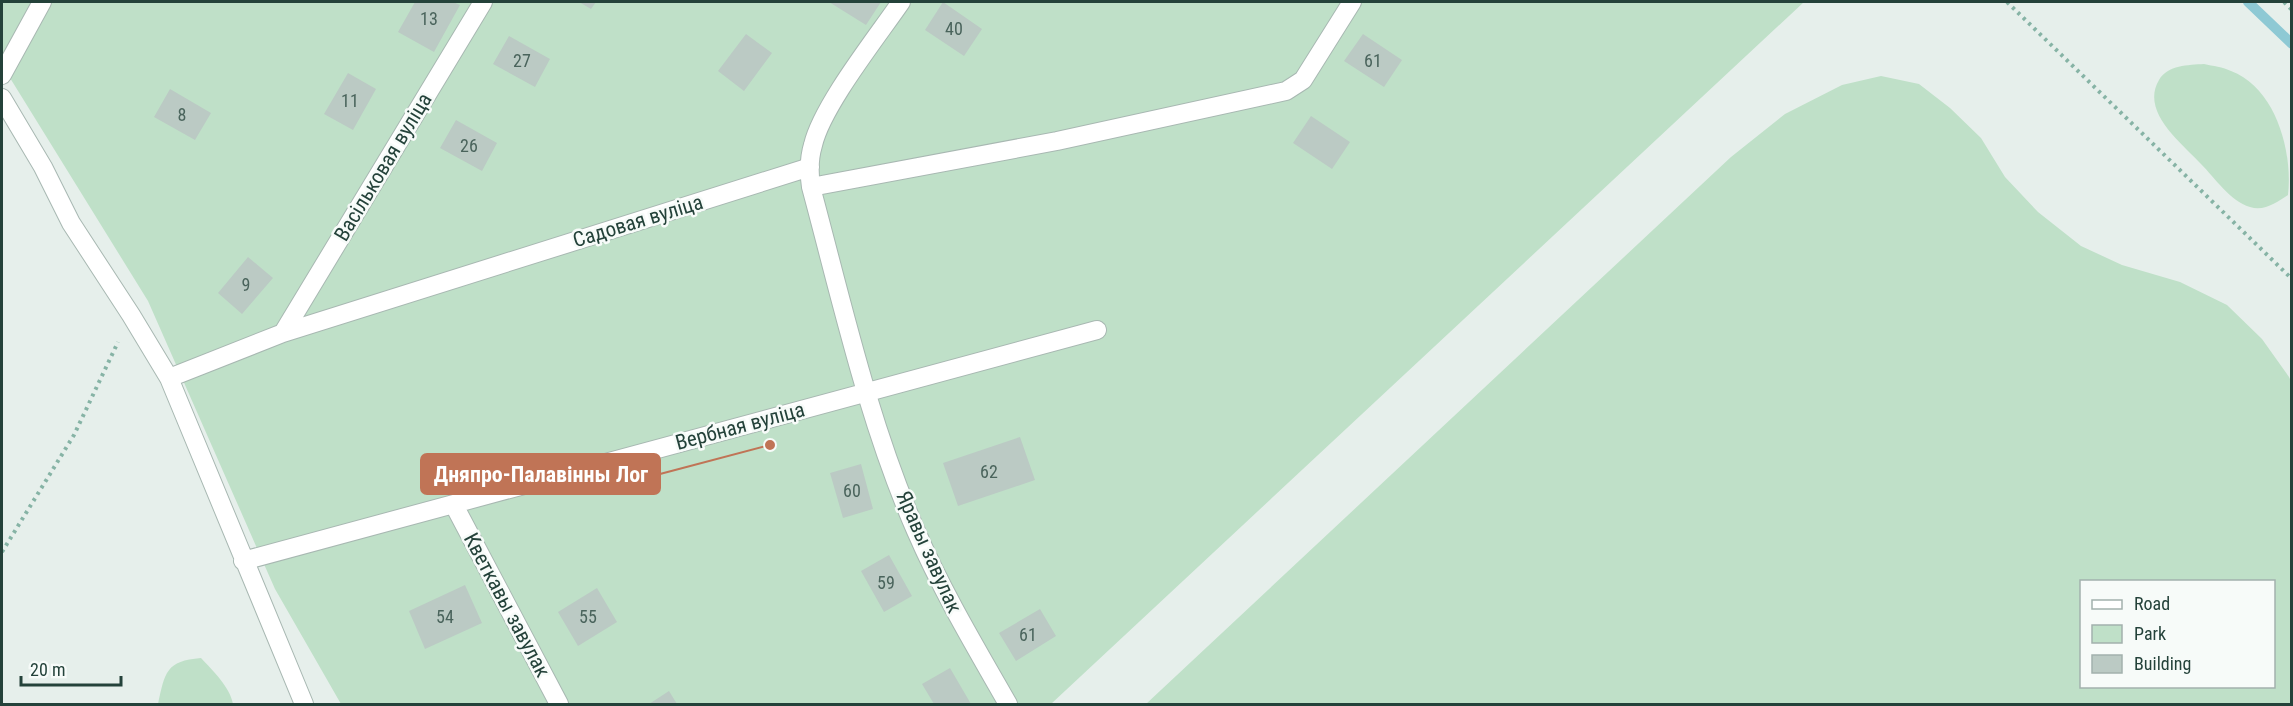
<svg xmlns="http://www.w3.org/2000/svg" width="2293" height="706" font-family="'Roboto Condensed',sans-serif">
<style>
.green{fill:#bfe0c8;fill-rule:evenodd}
.lines{fill:none;stroke-linecap:round;stroke-linejoin:round}
.stream{stroke:#8ec9d4;stroke-width:10}
.building{fill:#bbcac4}
.minor-casing{stroke:#a8b8b2;stroke-width:20}
.path{stroke:#86b3a5;stroke-width:4;stroke-dasharray:3 4.5;stroke-linecap:butt}
.minor{stroke:#fff;stroke-width:18}
.labels{text-anchor:middle;stroke-width:5;stroke-linejoin:round;paint-order:stroke}
.number-label{font-size:18px;fill:#4a645c}
.street-label{font-size:21px;fill:#24423a;stroke:#f7fbf9}
.leader{fill:none;stroke:#c07456;stroke-width:2}
.callout-dot{fill:#c07456;stroke:#f7fbf9;stroke-width:2}
.callout{fill:#c07456;stroke:#c07456;stroke-width:2}
.callout-label{font-size:22px;text-anchor:middle;font-weight:bold;fill:#fff}
</style>
<rect width="100%" height="100%" fill="#e6efeb"/>
<path class="green" d="M 2,2 L 1804,2 L 1051,704 L 341,704 L 275,589 L 148,301 L 2,65 Z
M 2204,64 C 2213,66 2223,67 2231,71 C 2276,88 2293,152 2288,195 C 2277,202 2264,212 2250,207 C 2230,201 2215,178 2201,164 C 2182,143 2140,112 2159,80 C 2168,65 2188,65 2204,64 Z
M 1881,76 L 1919,84 L 1950,108 L 1981,138 L 2005,177 L 2038,212 L 2081,246 L 2122,265 L 2180,282 L 2227,305 L 2262,339 L 2289,377 L 2292,383 L 2291,704 L 1146,704 L 1731,157 L 1785,114 L 1842,85 ZM 2082,582 L 2274,582 L 2274,686 L 2082,686 Z
M 201,658 C 213,671 230,687 233,704 L 158,704 C 165,672 166,661 201,658 Z"/>
<g class="lines">
<path class="stream" d="M 2248,2 L 2292,44"/>
</g>
<path class="building" d="M 415,2 L 453,2 L 460,5 L 434,52 L 398,32 Z
M 579,2 L 596,2 L 591,9 Z
M 829,2 L 881,2 L 866,25 Z
M 943,2 L 982,29 L 964,56 L 925,30 Z
M 746,34 L 772,53 L 744,91 L 718,71 Z
M 1363,34 L 1402,60 L 1384,87 L 1344,61 Z
M 509,36 L 550,59 L 535,87 L 493,64 Z
M 348,73 L 376,89 L 353,130 L 324,114 Z
M 170,89 L 211,113 L 195,140 L 154,117 Z
M 1311,116 L 1350,142 L 1332,169 L 1293,143 Z
M 456,120 L 497,143 L 482,171 L 440,148 Z
M 248,257 L 273,278 L 242,314 L 218,293 Z
M 1020,437 L 1035,480 L 958,506 L 943,463 Z
M 861,464 L 873,509 L 843,518 L 830,473 Z
M 889,555 L 912,596 L 884,612 L 861,571 Z
M 465,585 L 482,623 L 425,649 L 409,611 Z
M 597,588 L 617,622 L 578,646 L 558,612 Z
M 1040,609 L 1056,636 L 1016,661 L 999,633 Z
M 950,668 L 971,704 L 934,704 L 922,684 Z
M 669,691 L 677,704 L 649,704 Z"/>
<g class="lines">
<defs>
<path id="minor" d="M 901,2 C 877,37 822,106 813,145 C 809,158 809,173 811,187 C 842,302 868,421 916,531 C 942,591 976,648 1008,704
M 2,75 L 42,2
M 2,98 L 43,167 L 71,223 L 131,315 L 169,378 L 304,704
M 811,187 L 1057,141 L 1286,91 L 1303,80 L 1352,2
M 283,333 L 483,2
M 169,378 L 283,333 L 810,167
M 454,505 L 559,704
M 243,561 L 1097,330"/>
</defs>
<use href="#minor" class="minor-casing"/>
<path class="path" d="M 2007,2 L 2292,279
M 2284,2 L 2292,10
M 2,552 L 74,435 L 118,342"/>
<use href="#minor" class="minor"/>
</g>
<g class="labels">
<g class="number-label">
<text x="429" y="25">13</text>
<text x="954" y="35">40</text>
<text x="522" y="67">27</text>
<text x="1373" y="67">61</text>
<text x="350" y="107">11</text>
<text x="182" y="121">8</text>
<text x="469" y="152">26</text>
<text x="246" y="291">9</text>
<text x="989" y="478">62</text>
<text x="852" y="497">60</text>
<text x="886" y="589">59</text>
<text x="445" y="623">54</text>
<text x="588" y="623">55</text>
<text x="1028" y="641">61</text>
</g>
<g class="street-label">
<text transform="translate(383 167) rotate(-59)" y="7">Васільковая вуліца</text>
<text transform="translate(638 221) rotate(-17)" y="7">Садовая вуліца</text>
<text transform="translate(740 426) rotate(-15)" y="7">Вербная вуліца</text>
<text transform="translate(929 552) rotate(66)" y="7">Яравы завулак</text>
<text transform="translate(507 605) rotate(62)" y="7">Кветкавы завулак</text>
</g>
</g>
<path class="leader" d="M770 445L660 474"/>
<circle class="callout-dot" cx="770" cy="445" r="6"/>
<rect class="callout" x="421" y="454" width="239" height="40" rx="6"/>
<g class="callout-label">
<text x="541" y="482">Дняпро-Палавінны Лог</text>
</g>
<rect width="2293" height="706" fill="none" stroke="#24423a" stroke-width="6"/>
<rect x="2080" y="580" width="195" height="108" fill="#f7fbf9" stroke="#a3b1ad" stroke-width="1.5"/>
<rect x="2092" y="600" width="30" height="9" fill="#ffffff" stroke="#a3b1ad" stroke-width="1.5"/>
<text x="2134" y="610" font-size="18" fill="#24423a">Road</text>
<rect x="2092" y="625" width="30" height="18" fill="#bfe0c8" stroke="#a3b1ad" stroke-width="1.5"/>
<text x="2134" y="640" font-size="18" fill="#24423a">Park</text>
<rect x="2092" y="655" width="30" height="18" fill="#bbcac4" stroke="#a3b1ad" stroke-width="1.5"/>
<text x="2134" y="670" font-size="18" fill="#24423a">Building</text>
<path d="M21 676v9h100v-9" fill="none" stroke="#24423a" stroke-width="3"/>
<text x="30" y="676" font-size="18" fill="#24423a" stroke="#f7fbf9" stroke-width="4.5" paint-order="stroke">20 m</text>
</svg>
